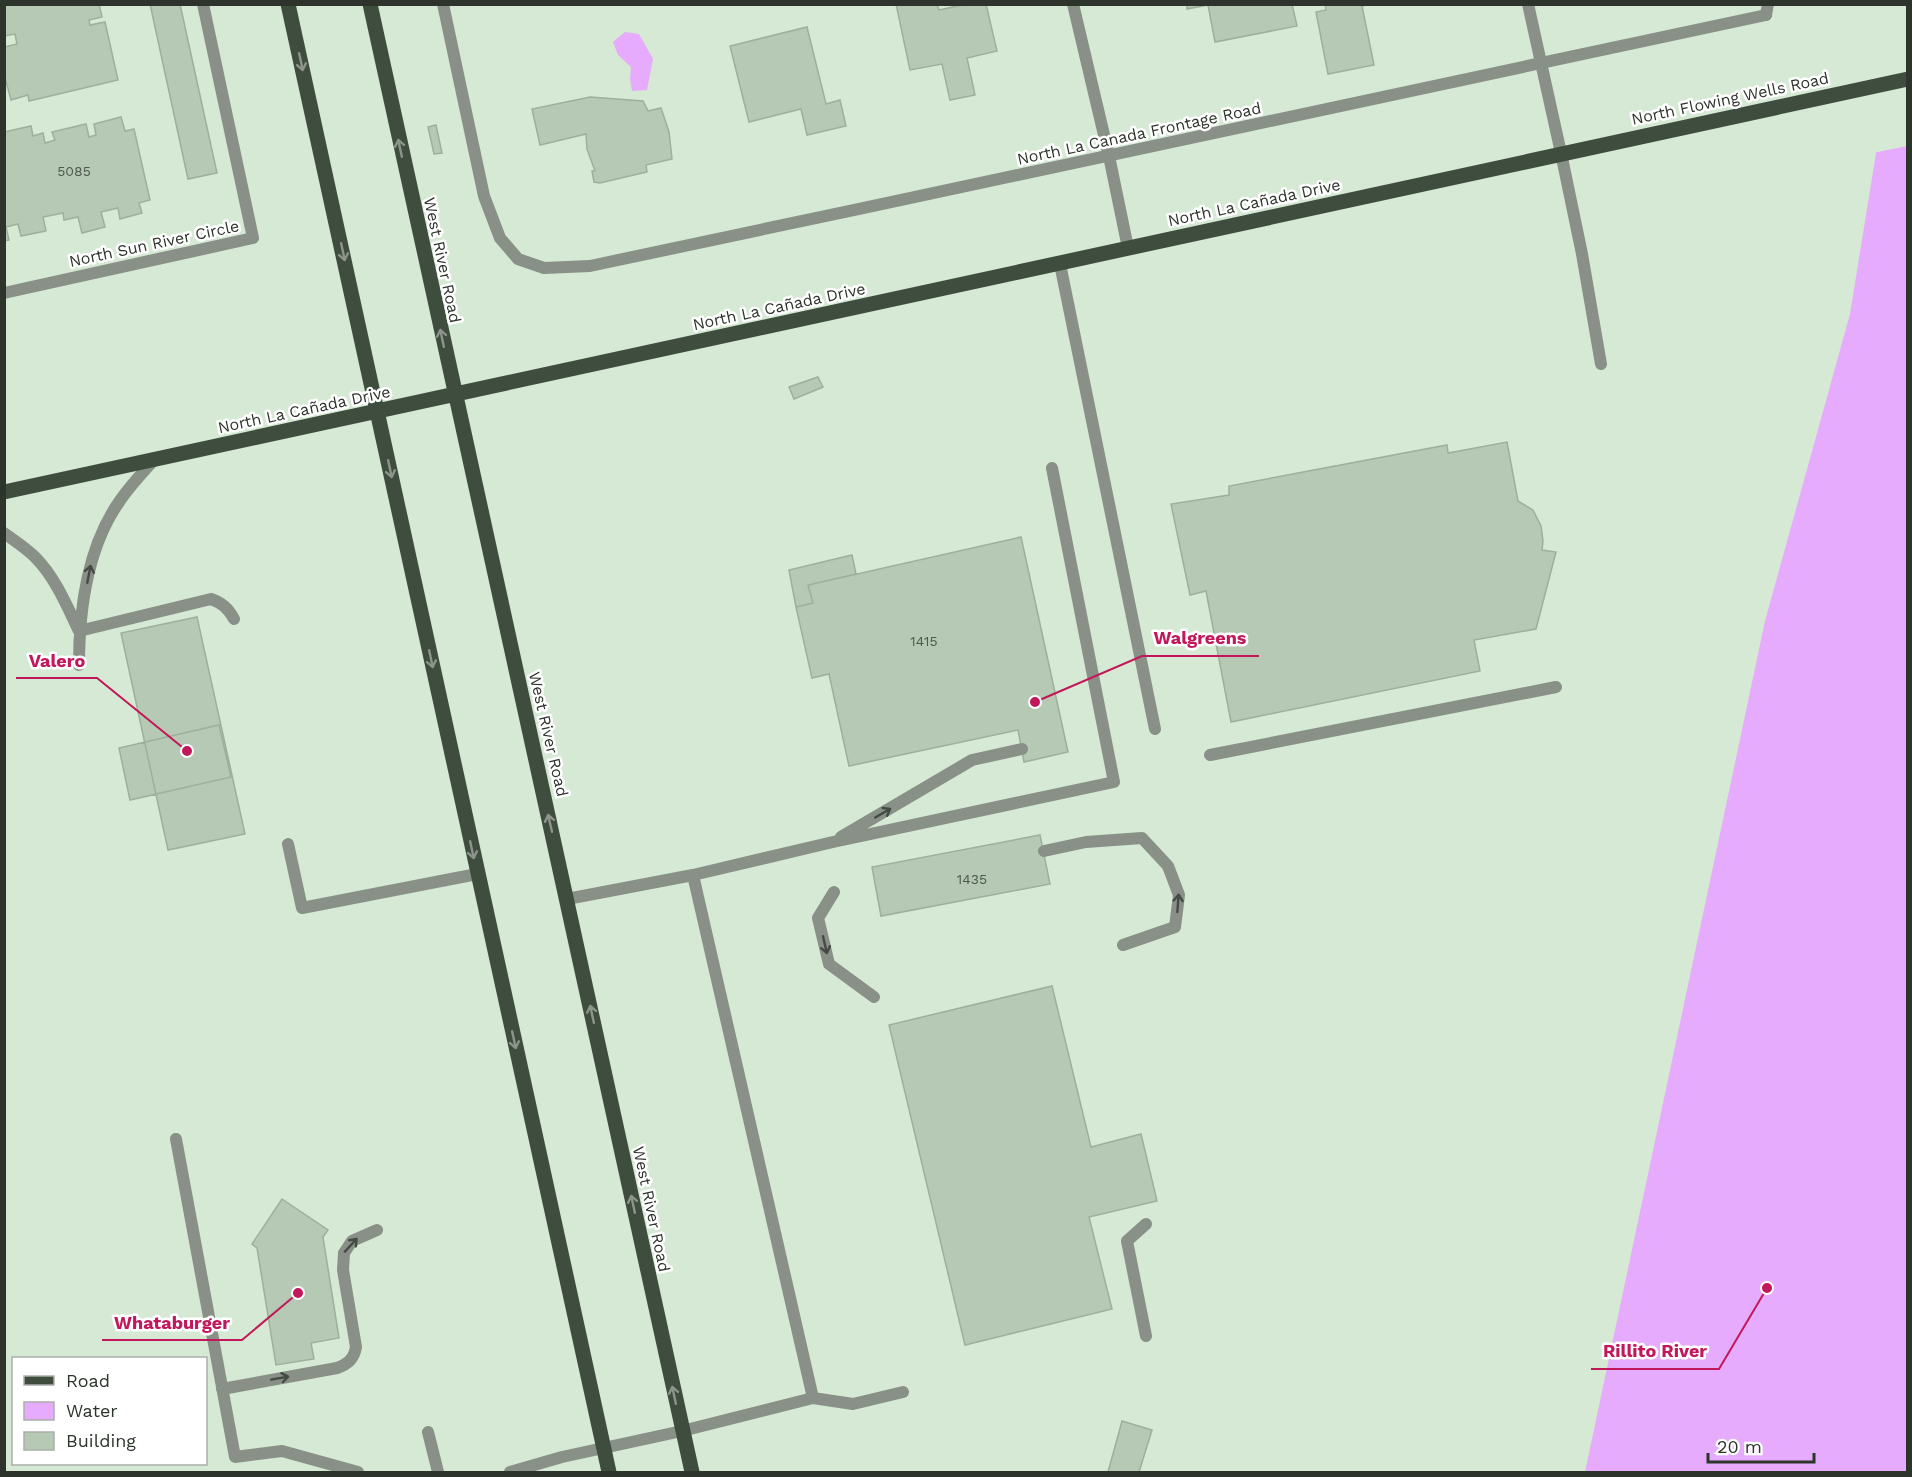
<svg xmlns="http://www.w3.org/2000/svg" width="1912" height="1477" font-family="'Work Sans',sans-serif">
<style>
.water{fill:#e6abfc}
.pier{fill:#d5e9d4}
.building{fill:#b5c9b4;stroke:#9cb09c;stroke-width:1.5}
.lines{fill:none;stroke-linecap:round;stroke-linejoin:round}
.service{stroke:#889087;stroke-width:12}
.minor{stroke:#889087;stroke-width:12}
.primary{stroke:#3f4d3f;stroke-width:15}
.oneway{stroke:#8c948c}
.oneway2{stroke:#434b43}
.labels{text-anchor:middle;stroke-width:5;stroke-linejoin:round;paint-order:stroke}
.number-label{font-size:14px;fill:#4e594e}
.street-label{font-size:16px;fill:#2c342c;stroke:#fff}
.leader{fill:none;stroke:#c2185b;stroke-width:2}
.callout-dot{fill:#c2185b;stroke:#fff;stroke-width:2}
.callout-label{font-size:18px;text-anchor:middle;font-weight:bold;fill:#c2185b;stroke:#fff;stroke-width:5;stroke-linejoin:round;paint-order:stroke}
</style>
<rect width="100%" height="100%" fill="#d5e9d4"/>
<path class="water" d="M 1900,5 L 1907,5 L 1907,1472 L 1585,1472 L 1765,621 L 1850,314 Z
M 625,32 L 639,34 L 653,59 L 647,90 L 632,91 L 630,79 L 631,67 L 618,55 L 613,42 Z"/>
<path class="pier" d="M 1900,4 L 1907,5 L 1907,146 L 1873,153 L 1897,5 Z"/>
<path class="building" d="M 4,4 L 99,4 L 102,17 L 89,20 L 90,25 L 105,22 L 118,80 L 29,101 L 28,95 L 11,100 L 4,74 L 4,47 L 17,44 L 15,34 L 4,36 Z
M 150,4 L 180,4 L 217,173 L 188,179 Z
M 896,4 L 937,4 L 939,10 L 966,4 L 986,4 L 997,51 L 967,58 L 975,95 L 950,100 L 942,64 L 910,70 Z
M 1187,4 L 1292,4 L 1297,26 L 1215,42 L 1208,5 L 1187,9 Z
M 1325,4 L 1372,4 L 1362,6 L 1374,65 L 1328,74 L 1316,12 L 1326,10 Z
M 807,27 L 826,104 L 840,100 L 846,126 L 807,135 L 801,109 L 749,122 L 730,46 Z
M 590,97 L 643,101 L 648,111 L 661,108 L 669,132 L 672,159 L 646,165 L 647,172 L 600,183 L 594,182 L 592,171 L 595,171 L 587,149 L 586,134 L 540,145 L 532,109 Z
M 121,117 L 125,131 L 134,129 L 150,200 L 139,203 L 142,213 L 120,219 L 118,208 L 101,212 L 105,227 L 82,233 L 78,217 L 64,220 L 63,213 L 43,217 L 46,231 L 21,236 L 18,224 L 6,227 L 9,240 L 4,241 L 4,132 L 31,126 L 33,136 L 43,133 L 45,143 L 55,140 L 52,132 L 86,124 L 89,137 L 96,135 L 94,124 Z
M 436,125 L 442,153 L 434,154 L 428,127 Z
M 818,377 L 823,387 L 794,399 L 789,387 Z
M 1507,442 L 1518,501 L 1533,510 L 1541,526 L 1543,541 L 1542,550 L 1556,552 L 1536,629 L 1474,640 L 1480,671 L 1231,722 L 1206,591 L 1190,595 L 1171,504 L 1229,495 L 1229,486 L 1447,445 L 1448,453 Z
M 1021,537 L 1068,752 L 1024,762 L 1018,730 L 849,766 L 829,674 L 812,678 L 796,607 L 813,603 L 808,585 Z
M 852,555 L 856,574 L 808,585 L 813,603 L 796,607 L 789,570 Z
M 197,617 L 245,834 L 168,850 L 121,633 Z
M 219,725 L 231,777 L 130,800 L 119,748 Z
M 1040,835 L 1050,884 L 881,916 L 872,867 Z
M 1052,986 L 1091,1147 L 1141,1134 L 1157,1201 L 1089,1217 L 1112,1309 L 965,1345 L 889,1025 Z
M 282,1199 L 328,1230 L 323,1237 L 339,1338 L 311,1343 L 314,1359 L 276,1365 L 257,1248 L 252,1244 Z
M 1122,1421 L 1152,1430 L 1139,1472 L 1108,1472 Z"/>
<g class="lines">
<path class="service" d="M 1766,15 L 1768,4
M 1561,153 L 1582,254 L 1601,364
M 1060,264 L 1155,729
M 4,533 C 15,541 26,548 35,557 C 55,577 67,606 79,631
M 79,631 L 211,599 C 222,603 228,608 234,619
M 79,665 C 79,610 87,548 119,502 C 129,487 142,473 154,460
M 1210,755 L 1556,687
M 841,837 L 972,760 L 1022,749
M 288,844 L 302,908 L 477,874
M 1044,851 L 1086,842 L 1142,838 L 1168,866 L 1179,895 L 1175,927 L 1123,945
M 834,892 L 818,918 L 829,964 L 874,997
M 567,899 L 693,875 L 833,842 L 1114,782 L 1052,468
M 176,1139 L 235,1457 L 282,1451 L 358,1472
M 1146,1336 L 1127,1241 L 1146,1224
M 222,1389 L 337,1368 C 348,1364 354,1359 356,1347 L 343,1270 L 344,1253 L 352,1241 L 377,1230
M 813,1398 L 853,1404 L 903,1392
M 428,1432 L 438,1472
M 510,1472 L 562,1457 L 682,1431 L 813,1398 L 693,875"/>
<path class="minor" d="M 443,4 L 484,196 L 500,238 L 518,259 L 544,268 L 590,266 C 982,182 1375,102 1766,15
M 1073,4 L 1109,156 L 1128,248
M 1528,4 L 1561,153
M 4,293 L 253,238 L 203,4"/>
<path class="primary" d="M 288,4 L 609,1472
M 370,4 L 692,1472
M 4,492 L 1908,79"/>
</g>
<defs><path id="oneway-shaft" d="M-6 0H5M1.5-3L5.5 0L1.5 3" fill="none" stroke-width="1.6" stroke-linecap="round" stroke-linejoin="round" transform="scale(1.5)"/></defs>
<g class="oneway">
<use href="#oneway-shaft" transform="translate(301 62) rotate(78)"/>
<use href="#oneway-shaft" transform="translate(400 148) rotate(-102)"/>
<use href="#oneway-shaft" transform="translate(343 252) rotate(78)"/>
<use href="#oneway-shaft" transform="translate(442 338) rotate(-102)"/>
<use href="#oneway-shaft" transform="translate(390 469) rotate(78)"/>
<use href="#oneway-shaft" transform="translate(431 659) rotate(78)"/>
<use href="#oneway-shaft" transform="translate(550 823) rotate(-103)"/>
<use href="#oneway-shaft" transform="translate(472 850) rotate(78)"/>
<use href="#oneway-shaft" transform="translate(592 1014) rotate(-102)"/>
<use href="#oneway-shaft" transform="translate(514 1040) rotate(78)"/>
<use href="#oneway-shaft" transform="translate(633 1204) rotate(-102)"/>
<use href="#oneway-shaft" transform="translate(674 1395) rotate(-102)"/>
</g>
<g class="oneway2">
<use href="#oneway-shaft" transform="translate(89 574) rotate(-79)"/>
<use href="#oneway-shaft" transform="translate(883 813) rotate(-30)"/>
<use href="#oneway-shaft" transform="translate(1178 903) rotate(-86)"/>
<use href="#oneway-shaft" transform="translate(825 945) rotate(77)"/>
<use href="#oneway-shaft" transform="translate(351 1245) rotate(-47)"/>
<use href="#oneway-shaft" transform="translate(280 1378) rotate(-10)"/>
</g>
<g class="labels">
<g class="number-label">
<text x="74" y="176">5085</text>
<text x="924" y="646">1415</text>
<text x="972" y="884">1435</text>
</g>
<g class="street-label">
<text transform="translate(1730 98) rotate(-12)" y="6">North Flowing Wells Road</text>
<text transform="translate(1139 133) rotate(-12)" y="6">North La Canada Frontage Road</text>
<text transform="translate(1254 202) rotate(-12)" y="6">North La Cañada Drive</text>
<text transform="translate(154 243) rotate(-12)" y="6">North Sun River Circle</text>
<text transform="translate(443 260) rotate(78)" y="6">West River Road</text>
<text transform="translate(779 306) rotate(-12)" y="6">North La Cañada Drive</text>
<text transform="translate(304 409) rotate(-12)" y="6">North La Cañada Drive</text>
<text transform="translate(549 734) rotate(77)" y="6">West River Road</text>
<text transform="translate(652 1209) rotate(78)" y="6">West River Road</text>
</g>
</g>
<path class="leader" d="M1035 702L1142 656H1259M187 751L97 678H16M298 1293L242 1340H102M1767 1288L1719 1369H1591"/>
<g class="callout-dot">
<circle cx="1035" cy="702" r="6"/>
<circle cx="187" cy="751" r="6"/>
<circle cx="298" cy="1293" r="6"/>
<circle cx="1767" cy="1288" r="6"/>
</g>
<g class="callout-label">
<text x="1200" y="644">Walgreens</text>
<text x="57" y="667">Valero</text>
<text x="172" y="1329">Whataburger</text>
<text x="1655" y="1357">Rillito River</text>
</g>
<rect width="1912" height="1477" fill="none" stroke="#2c342c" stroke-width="12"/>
<rect x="12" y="1357" width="195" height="108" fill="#ffffff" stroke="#abaeab" stroke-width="1.5"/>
<rect x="24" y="1376" width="30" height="9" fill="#3f4d3f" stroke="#abaeab" stroke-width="1.5"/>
<text x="66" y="1387" font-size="18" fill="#2c342c">Road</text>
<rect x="24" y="1402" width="30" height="18" fill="#e6abfc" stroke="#abaeab" stroke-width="1.5"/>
<text x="66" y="1417" font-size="18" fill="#2c342c">Water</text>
<rect x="24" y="1432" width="30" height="18" fill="#b5c9b4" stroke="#abaeab" stroke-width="1.5"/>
<text x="66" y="1447" font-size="18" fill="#2c342c">Building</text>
<path d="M1708 1453v9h106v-9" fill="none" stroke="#2c342c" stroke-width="3"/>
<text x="1717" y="1453" font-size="18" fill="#2c342c" stroke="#ffffff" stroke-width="4.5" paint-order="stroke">20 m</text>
</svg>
